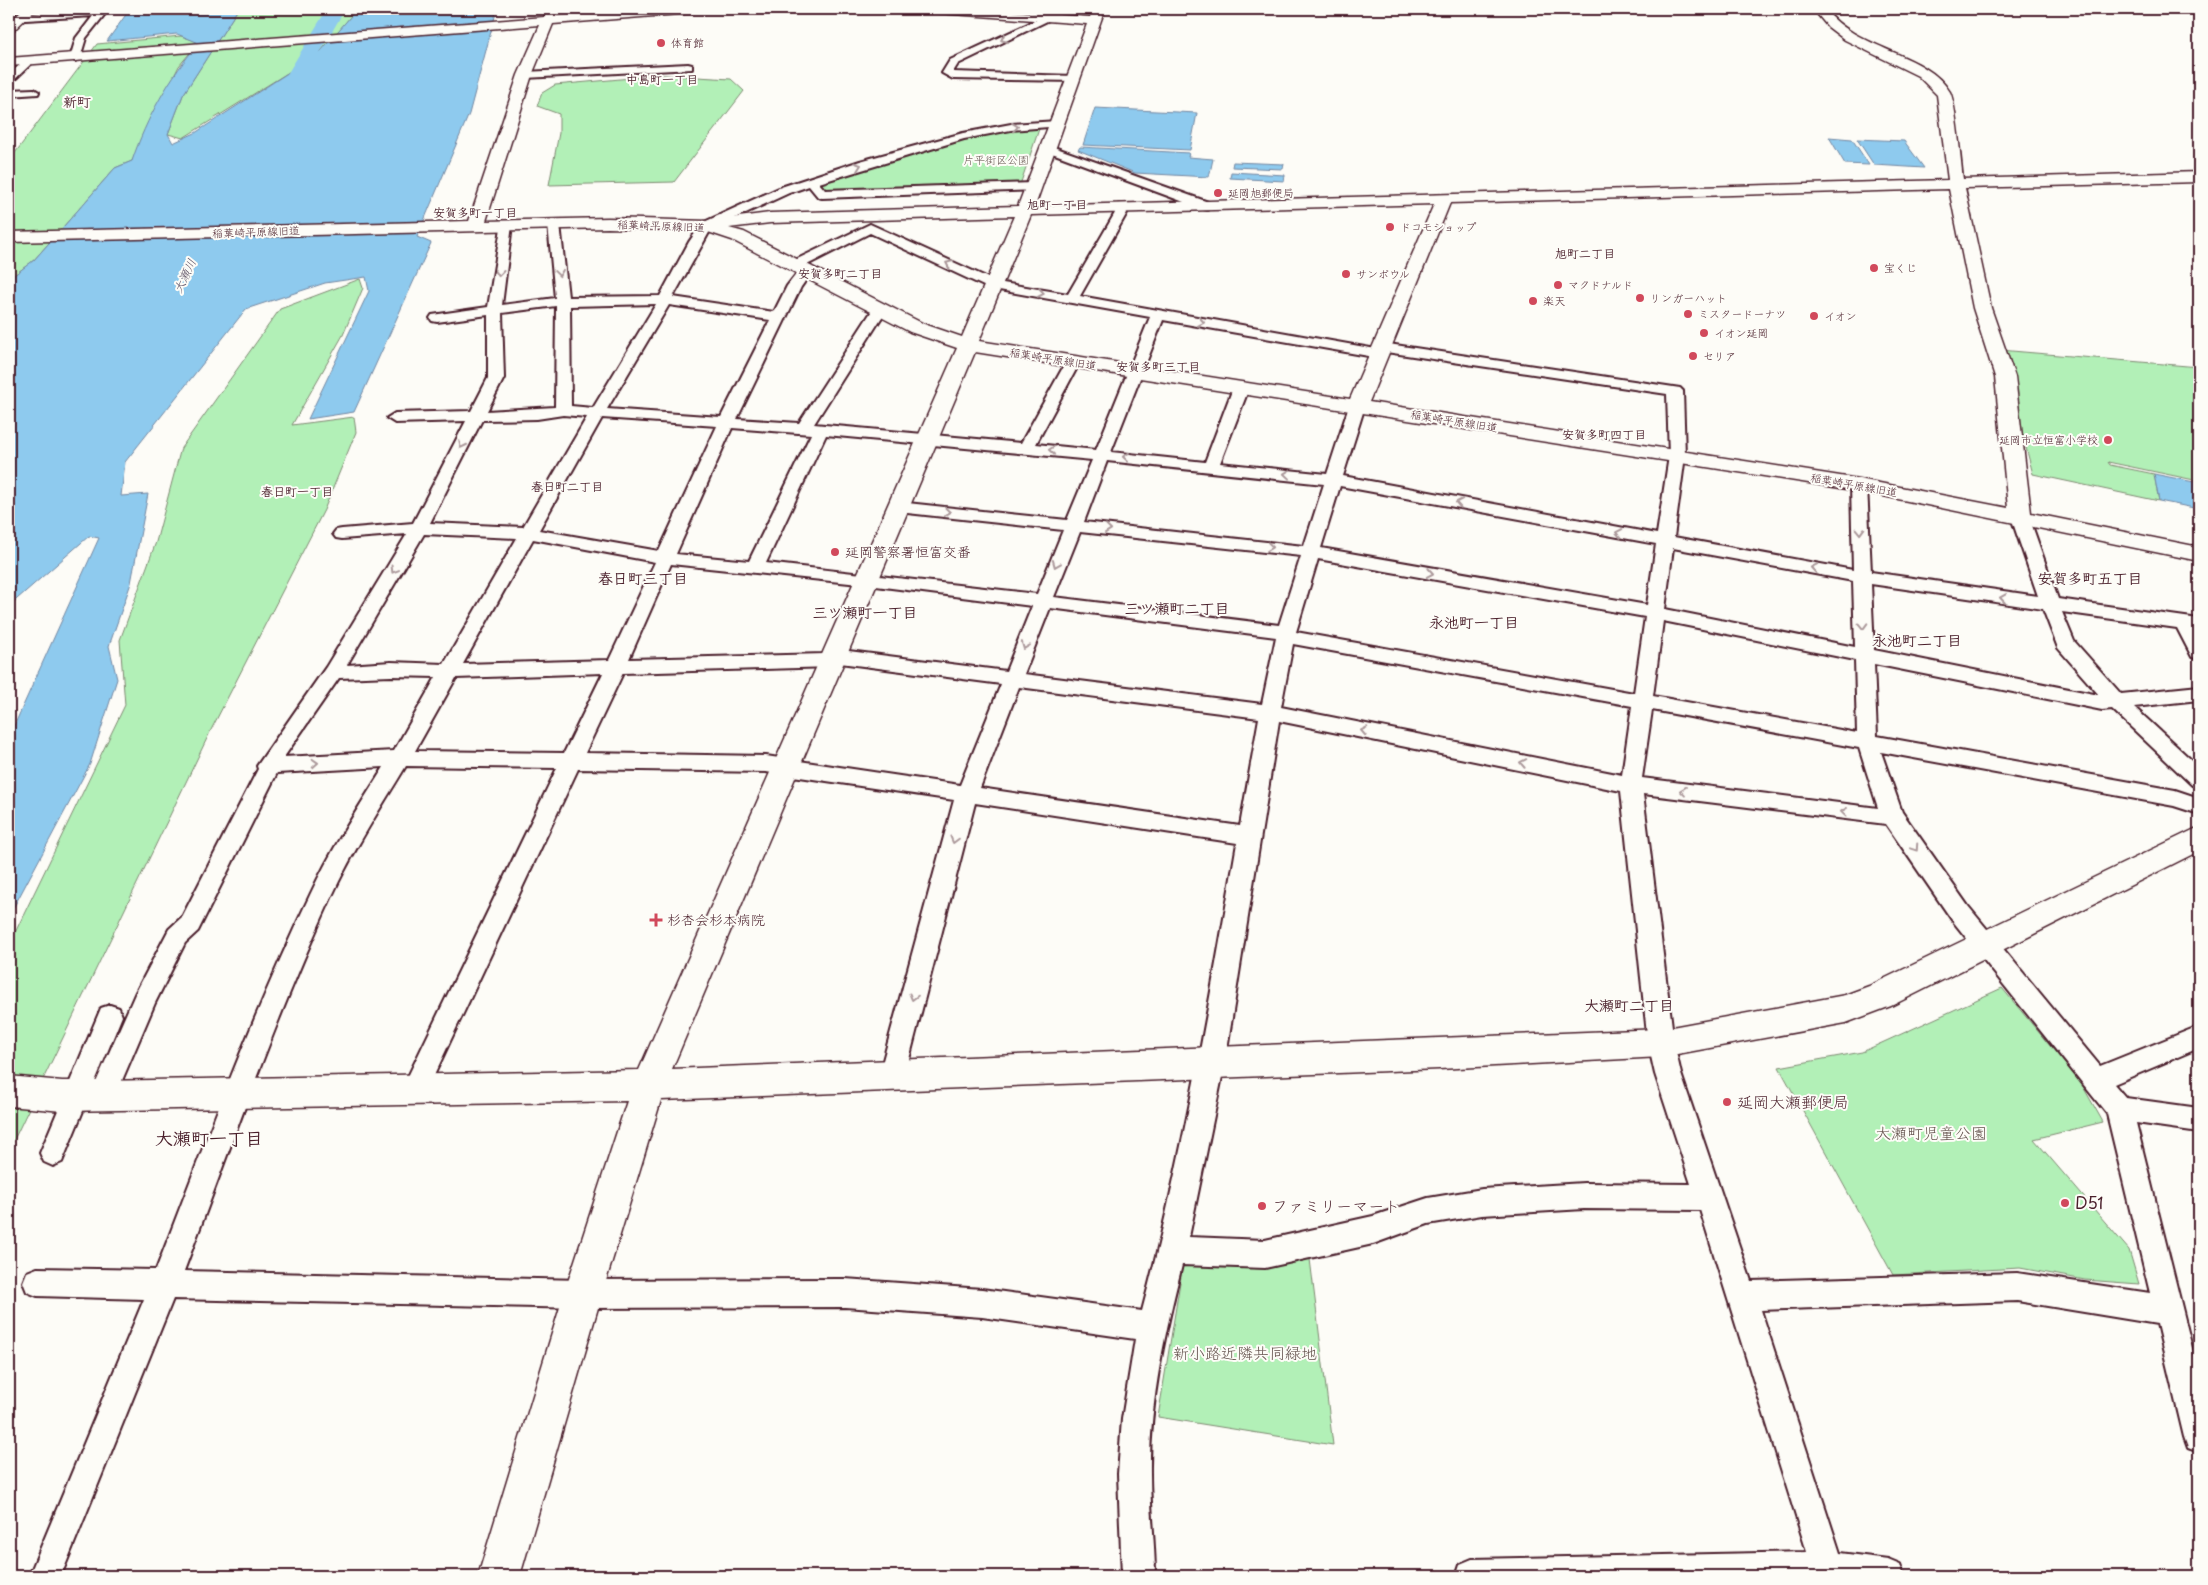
<svg xmlns="http://www.w3.org/2000/svg" width="2208" height="1585" font-family="'Playpen Sans','Klee One',sans-serif">
<style>
.green{fill:#b2f0b7;stroke:#7e8871}
.water{fill:#8ecaee;stroke:#7386a0}
.lines{fill:none;stroke-linecap:round;stroke-linejoin:round}
.river{fill:#8ecaee;fill-rule:evenodd}
.street-casing{stroke:#4a1f2b;stroke-width:4}
.secondary-casing{stroke:#4a1f2b;stroke-width:3}
.street{fill:#fdfcf7;fill-rule:evenodd}
.secondary{fill:#fdfcf7;fill-rule:evenodd}
.oneway{stroke:#ac999b}
.poi-dot{fill:#d1495b;stroke:#fdfcf7;stroke-width:2}
.labels{text-anchor:middle;stroke-width:4;stroke-linejoin:round;paint-order:stroke}
.far-poi-label{font-size:11px;fill:#4a1f2b;stroke:#fdfcf7;text-anchor:start}
.far-park-label{font-size:11px;fill:#64534e;stroke:#fdfcf7}
.far-street-label{font-size:11px;fill:#4a1f2b;stroke:#fdfcf7}
.far-neighbourhood-label{font-size:12px;font-weight:bold;fill:#4a1f2b;stroke:#fdfcf7}
.far-water-label{font-size:12px;font-style:italic;fill:#5e5266;stroke:#fdfcf7}
.far-quarter-label{font-size:14px;font-weight:bold;fill:#4a1f2b;stroke:#fdfcf7}
.poi-label{font-size:14px;fill:#4a1f2b;stroke:#fdfcf7;text-anchor:start}
.neighbourhood-label{font-size:15px;font-weight:bold;fill:#4a1f2b;stroke:#fdfcf7}
.near-poi-label{font-size:16px;fill:#4a1f2b;stroke:#fdfcf7;text-anchor:start}
.near-park-label{font-size:16px;fill:#64534e;stroke:#fdfcf7}
.near-neighbourhood-label{font-size:18px;font-weight:bold;fill:#4a1f2b;stroke:#fdfcf7}
</style>
<rect width="100%" height="100%" fill="#fdfcf7"/>
<filter id="ink" filterUnits="userSpaceOnUse"><feTurbulence type="fractalNoise" baseFrequency=".02" numOctaves="2"/><feDisplacementMap in="SourceGraphic" scale="10" xChannelSelector="R" yChannelSelector="G"/><feConvolveMatrix kernelMatrix="1 2 1 2 8 2 1 2 1" color-interpolation-filters="sRGB"/></filter>
<g filter="url(#ink)">
<path class="green" d="M 238,9 L 357,9 L 321,52 L 183,138 L 168,134 L 183,95 Z
M 181,36 L 199,42 L 179,66 L 132,161 L 115,168 L 34,260 L 9,279 L 9,161 L 97,44 Z
M 664,75 L 731,79 L 744,91 L 674,182 L 549,185 L 559,133 L 559,114 L 537,106 L 542,93 L 555,85 Z
M 1040,126 L 1020,185 L 823,193 L 816,183 C 889,160 963,136 1040,126 Z
M 360,279 L 363,288 L 343,335 L 292,425 L 354,417 L 356,432 L 324,510 L 211,730 L 9,1150 L 9,945 L 125,705 L 120,640 L 156,542 L 181,448 L 280,309 Z
M 2000,350 L 2199,367 L 2199,481 L 2108,462 L 2110,465 L 2154,474 L 2159,501 L 2033,474 Z
M 2002,988 L 2081,1083 L 2103,1122 L 2034,1139 L 2129,1250 L 2139,1284 L 2085,1280 L 2020,1268 L 1893,1275 L 1779,1067 L 1862,1052 Z
M 1309,1251 L 1333,1445 L 1158,1417 L 1183,1264 Z"/>
<path class="water" d="M 130,9 L 238,9 L 183,95 L 168,134 L 173,143 L 195,133 L 320,52 L 357,9 L 497,9 L 469,114 L 417,237 L 431,243 L 354,412 L 308,419 L 369,291 L 366,277 L 325,283 L 246,309 L 125,462 L 121,496 L 148,494 L 131,583 L 109,646 L 117,679 L 90,764 L 9,916 L 9,737 L 99,538 L 89,536 L 9,606 L 9,279 L 34,260 L 115,168 L 132,161 C 146,119 170,76 199,43 L 177,34 L 107,41 Z
M 1095,108 L 1197,113 L 1190,150 L 1083,145 Z
M 1829,137 L 1852,139 L 1869,165 L 1845,164 Z
M 1857,139 L 1904,141 L 1924,168 L 1874,165 Z
M 1080,147 L 1189,153 L 1188,157 L 1213,159 L 1209,177 L 1135,173 L 1078,150 Z
M 1233,162 L 1284,164 L 1283,169 L 1232,167 Z
M 1231,172 L 1285,175 L 1284,181 L 1230,178 Z
M 2154,474 L 2199,483 L 2199,509 L 2159,501 Z"/>
<g class="lines">
<path class="river" d="M 327,9 L 345,9 L 283,117 L 275,118 L 267,117 L 264,112 Z"/>
<defs>
<path id="street" d="M 109,9 L 86,38 L 80,58 L 75,61 L 70,58 L 76,38 L 93,16 L 9,21 L 9,15 Z
M 584,9 L 594,9 L 585,19 L 579,19 L 577,17 Z
M 1060,9 L 1072,9 L 958,64 L 953,72 L 1074,76 L 1079,79 L 1078,81 L 953,79 L 942,73 L 950,60 Z
M 27,59 L 31,60 L 31,64 L 13,81 L 9,82 L 9,74 Z
M 688,64 L 692,65 L 692,69 L 525,78 L 520,75 L 525,72 Z
M 34,89 L 39,92 L 38,94 L 9,96 L 9,90 Z
M 1057,121 L 1061,122 L 1061,126 L 1011,130 L 964,139 L 819,183 L 825,190 L 1034,183 L 1038,184 L 1040,187 L 1038,190 L 822,198 L 818,197 L 809,186 L 789,193 L 711,229 L 673,297 L 774,312 L 787,286 L 801,268 L 791,268 L 789,265 L 791,262 L 870,224 L 997,282 L 1068,294 L 1115,213 L 1113,208 L 1119,204 L 1123,205 L 1127,213 L 1080,296 L 1376,349 L 1377,344 L 1382,343 L 1680,388 L 1683,391 L 1685,456 L 1674,537 L 1853,570 L 1851,485 L 1853,481 L 1865,481 L 1867,485 L 1871,572 L 2038,596 L 2011,517 L 2014,513 L 2026,513 L 2029,517 L 2058,599 L 2199,619 L 2199,659 L 2192,657 L 2177,628 L 2062,612 L 2074,641 L 2121,694 L 2199,686 L 2199,700 L 2134,707 L 2199,767 L 2199,787 L 2192,785 L 2112,709 L 2102,710 L 1874,664 L 1877,736 L 2175,790 L 2199,798 L 2199,814 L 2174,806 L 1881,752 L 1902,812 L 1968,906 L 2100,1066 L 2199,1026 L 2199,1048 L 2114,1084 L 2126,1098 L 2199,1108 L 2199,1132 L 2136,1123 L 2199,1376 L 2199,1452 L 2188,1448 L 2184,1437 L 2157,1324 L 2017,1301 L 1761,1310 L 1840,1553 L 1888,1559 L 1900,1564 L 1904,1576 L 1456,1576 L 1460,1564 L 1472,1559 L 1807,1552 L 1700,1210 L 1584,1209 L 1482,1215 L 1428,1224 L 1373,1244 L 1265,1268 L 1182,1265 C 1165,1333 1149,1403 1150,1474 C 1150,1508 1155,1542 1155,1576 L 1122,1576 L 1118,1474 L 1122,1419 L 1135,1339 L 982,1317 L 845,1307 L 583,1308 L 173,1299 L 61,1576 L 29,1576 L 144,1299 L 37,1296 L 27,1292 L 23,1282 L 27,1272 L 37,1268 L 156,1270 C 205,1144 251,1017 310,895 C 331,850 358,808 384,767 L 277,773 L 198,931 L 185,943 L 155,1003 L 112,1104 L 103,1108 L 94,1104 L 90,1096 L 135,994 L 169,929 L 182,917 L 258,769 L 257,766 L 326,667 L 407,534 L 342,539 L 336,538 L 333,534 L 336,530 L 342,529 L 413,523 L 466,421 L 395,423 L 387,418 L 395,413 L 471,411 L 488,378 L 488,315 L 437,322 L 432,321 L 430,318 L 432,315 L 488,307 L 502,222 L 506,221 L 512,225 L 502,305 L 555,298 L 548,224 L 554,220 L 560,224 L 568,297 L 660,296 L 689,242 L 702,223 L 781,187 L 860,161 L 963,133 L 1011,124 ZM 870,233 L 988,288 L 1150,317 L 1096,450 L 1036,444 L 1080,362 L 1073,358 L 1066,362 L 1021,443 L 814,424 L 887,309 L 880,305 L 873,309 L 799,423 L 737,419 L 801,287 L 813,270 L 811,267 L 803,267 ZM 656,304 L 593,408 L 571,406 L 570,306 ZM 669,305 L 770,320 L 721,417 L 607,409 ZM 556,306 L 555,407 L 487,411 L 504,378 L 502,313 ZM 1163,320 L 1380,358 L 1385,357 L 1386,352 L 1667,394 L 1669,456 L 1657,534 L 1343,476 L 1365,406 L 1357,401 L 1349,406 L 1327,474 L 1220,463 L 1249,388 L 1241,383 L 1233,388 L 1205,462 L 1111,452 ZM 563,415 L 587,417 L 523,527 L 430,523 L 482,420 L 537,419 ZM 602,418 L 717,426 L 659,551 L 539,530 ZM 732,428 L 811,434 L 749,561 L 676,554 ZM 826,435 L 1092,460 L 1067,520 L 898,502 L 892,503 L 890,507 L 892,511 L 898,512 L 1063,530 L 1037,594 L 766,563 ZM 1107,461 L 1324,484 L 1304,546 L 1084,522 ZM 1340,486 L 1656,544 L 1647,605 L 1321,548 ZM 1080,532 L 1301,556 L 1279,625 L 1054,597 ZM 424,534 L 517,538 L 444,664 L 391,662 L 347,665 ZM 533,539 L 655,562 L 609,660 L 463,664 ZM 1673,548 L 1853,581 L 1855,647 L 1665,609 ZM 1318,559 L 1645,617 L 1634,693 L 1296,632 ZM 671,564 L 868,585 L 1032,606 L 1006,671 L 833,649 L 825,654 L 629,659 ZM 1871,584 L 2043,609 L 2058,648 L 2099,695 L 1874,650 ZM 1050,608 L 1276,637 L 1262,704 L 1024,674 ZM 1663,621 L 1855,660 L 1857,733 L 1653,696 ZM 1293,644 L 1632,706 L 1622,775 L 1281,707 ZM 840,663 L 1001,684 L 960,785 L 766,756 L 585,753 L 623,673 L 832,667 ZM 603,673 L 564,753 L 415,751 L 456,678 ZM 391,676 L 436,677 L 394,751 L 284,757 L 339,678 ZM 1019,687 L 1259,718 L 1240,826 L 980,788 ZM 1652,710 L 1859,748 L 1878,808 L 1642,778 ZM 1279,721 L 1621,791 L 1648,1043 L 1655,1074 L 1691,1184 L 1584,1183 L 1482,1189 L 1428,1198 L 1373,1216 L 1265,1240 L 1189,1237 L 1225,1062 ZM 406,766 L 557,768 L 401,1091 L 405,1099 L 414,1103 L 423,1099 L 578,769 L 766,772 L 954,800 L 879,1075 L 883,1083 L 892,1087 L 901,1083 L 905,1075 L 975,803 L 1237,843 C 1210,1000 1183,1157 1142,1311 L 982,1289 L 845,1279 L 583,1280 L 184,1271 C 231,1146 275,1019 331,898 C 352,852 380,809 406,766 ZM 1643,794 L 1886,824 L 1952,920 L 2107,1114 L 2150,1293 L 2017,1273 L 1751,1281 L 1681,1074 L 1674,1043 Z
M 1048,145 L 1211,203 L 1213,206 L 1207,210 L 1203,209 L 1044,150 L 1042,148 Z
M 110,1005 L 119,1008 L 122,1016 L 62,1162 L 53,1166 L 44,1162 L 40,1153 L 101,1008 Z"/>
<path id="secondary" d="M 23,9 L 36,9 L 13,31 L 9,32 L 9,22 Z
M 547,9 L 559,9 L 556,16 L 648,9 L 698,9 L 692,13 L 553,24 L 532,75 L 486,221 L 608,218 L 707,221 L 770,213 L 1018,206 L 1087,24 L 939,13 L 933,9 L 984,9 L 1090,17 L 1093,9 L 1105,9 L 1035,206 L 1948,180 L 1937,95 L 1918,76 L 1845,40 L 1828,27 L 1813,9 L 1825,9 C 1856,50 1927,52 1950,92 C 1956,103 1961,163 1963,179 L 2199,172 L 2199,182 L 1965,188 L 1991,308 L 2015,377 L 2031,513 L 2199,547 L 2199,561 L 1859,491 L 975,352 L 672,1069 L 1661,1029 L 1845,995 L 1869,986 L 2199,827 L 2199,851 L 1891,1006 L 1846,1023 L 1661,1057 L 1439,1069 L 661,1100 L 602,1294 L 520,1576 L 478,1576 L 564,1294 L 627,1101 L 62,1111 L 9,1106 L 9,1076 L 62,1081 L 103,1081 L 639,1070 L 957,348 L 910,332 L 732,240 L 705,231 L 608,228 L 9,242 L 9,232 L 469,221 L 518,75 L 540,25 L 9,66 L 9,58 L 544,17 ZM 1949,189 L 1973,308 L 1995,377 L 2008,508 L 1859,479 L 1369,402 L 1450,203 ZM 1434,204 L 1350,399 L 979,341 L 1031,215 ZM 1014,216 L 962,337 L 924,324 L 744,232 L 729,228 L 770,223 Z"/>
</defs>
<use href="#street" class="street-casing"/>
<use href="#secondary" class="secondary-casing"/>
<use href="#street" class="street"/>
<use href="#secondary" class="secondary"/>
</g>
<defs><path id="oneway-chevron" d="M-2-3.5L2.5 0L-2 3.5" fill="none" stroke-width="1.6" stroke-linecap="round" stroke-linejoin="round" transform="scale(1.25)"/></defs>
<g class="oneway">
<use href="#oneway-chevron" transform="translate(1004 39) rotate(155)"/>
<use href="#oneway-chevron" transform="translate(1015 127) rotate(-7)"/>
<use href="#oneway-chevron" transform="translate(858 166) rotate(-19)"/>
<use href="#oneway-chevron" transform="translate(949 264) rotate(-155)"/>
<use href="#oneway-chevron" transform="translate(499 273) rotate(96)"/>
<use href="#oneway-chevron" transform="translate(559 273) rotate(82)"/>
<use href="#oneway-chevron" transform="translate(1041 293) rotate(10)"/>
<use href="#oneway-chevron" transform="translate(1201 322) rotate(10)"/>
<use href="#oneway-chevron" transform="translate(462 445) rotate(117)"/>
<use href="#oneway-chevron" transform="translate(1052 450) rotate(-175)"/>
<use href="#oneway-chevron" transform="translate(1126 457) rotate(-174)"/>
<use href="#oneway-chevron" transform="translate(1287 474) rotate(-174)"/>
<use href="#oneway-chevron" transform="translate(1459 503) rotate(-169)"/>
<use href="#oneway-chevron" transform="translate(947 512) rotate(6)"/>
<use href="#oneway-chevron" transform="translate(1108 529) rotate(6)"/>
<use href="#oneway-chevron" transform="translate(1860 531) rotate(88)"/>
<use href="#oneway-chevron" transform="translate(1619 533) rotate(-169)"/>
<use href="#oneway-chevron" transform="translate(1270 547) rotate(6)"/>
<use href="#oneway-chevron" transform="translate(1056 564) rotate(112)"/>
<use href="#oneway-chevron" transform="translate(1814 568) rotate(-170)"/>
<use href="#oneway-chevron" transform="translate(394 570) rotate(121)"/>
<use href="#oneway-chevron" transform="translate(1430 573) rotate(10)"/>
<use href="#oneway-chevron" transform="translate(2003 598) rotate(-172)"/>
<use href="#oneway-chevron" transform="translate(1863 626) rotate(88)"/>
<use href="#oneway-chevron" transform="translate(1025 646) rotate(111)"/>
<use href="#oneway-chevron" transform="translate(1364 731) rotate(-169)"/>
<use href="#oneway-chevron" transform="translate(315 763) rotate(-3)"/>
<use href="#oneway-chevron" transform="translate(1523 763) rotate(-169)"/>
<use href="#oneway-chevron" transform="translate(1683 791) rotate(-173)"/>
<use href="#oneway-chevron" transform="translate(1844 812) rotate(-173)"/>
<use href="#oneway-chevron" transform="translate(954 840) rotate(105)"/>
<use href="#oneway-chevron" transform="translate(1915 848) rotate(56)"/>
<use href="#oneway-chevron" transform="translate(913 997) rotate(105)"/>
</g>
</g>
<g class="poi-dot">
<circle cx="661" cy="43" r="5"/>
<circle cx="1218" cy="193" r="5"/>
<circle cx="1390" cy="227" r="5"/>
<circle cx="1874" cy="268" r="5"/>
<circle cx="1346" cy="274" r="5"/>
<circle cx="1558" cy="285" r="5"/>
<circle cx="1640" cy="298" r="5"/>
<circle cx="1533" cy="301" r="5"/>
<circle cx="1688" cy="314" r="5"/>
<circle cx="1814" cy="316" r="5"/>
<circle cx="1704" cy="333" r="5"/>
<circle cx="1693" cy="356" r="5"/>
<circle cx="2108" cy="440" r="5"/>
<circle cx="835" cy="552" r="5"/>
<path d="M653.5 912.5h5v5h5v5h-5v5h-5v-5h-5v-5h5z"/>
<circle cx="1727" cy="1102" r="5"/>
<circle cx="2065" cy="1203" r="5"/>
<circle cx="1262" cy="1206" r="5"/>
</g>
<g class="labels">
<g class="far-poi-label">
<text x="671" y="47">体育館</text>
<text x="1228" y="197">延岡旭郵便局</text>
<text x="1400" y="231">ドコモショップ</text>
<text x="1884" y="272">宝くじ</text>
<text x="1356" y="278">サンボウル</text>
<text x="1568" y="289">マクドナルド</text>
<text x="1650" y="302">リンガーハット</text>
<text x="1543" y="305">楽天</text>
<text x="1698" y="318">ミスタードーナツ</text>
<text x="1824" y="320">イオン</text>
<text x="1714" y="337">イオン延岡</text>
<text x="1703" y="360">セリア</text>
<text x="2098" y="444" text-anchor="end">延岡市立恒富小学校</text>
</g>
<g class="far-park-label">
<text x="996" y="164">片平街区公園</text>
</g>
<g class="far-street-label">
<text transform="translate(661 226) rotate(2)" y="4">稲葉崎平原線旧道</text>
<text transform="translate(256 232) rotate(-2)" y="4">稲葉崎平原線旧道</text>
<text transform="translate(1053 359) rotate(9)" y="4">稲葉崎平原線旧道</text>
<text transform="translate(1454 421) rotate(9)" y="4">稲葉崎平原線旧道</text>
<text transform="translate(1854 485) rotate(10)" y="4">稲葉崎平原線旧道</text>
</g>
<g class="far-neighbourhood-label">
<text x="662" y="84">中島町一丁目</text>
<text x="1057" y="209">旭町一丁目</text>
<text x="475" y="217">安賀多町一丁目</text>
<text x="1585" y="258">旭町二丁目</text>
<text x="840" y="278">安賀多町二丁目</text>
<text x="1158" y="371">安賀多町三丁目</text>
<text x="1604" y="439">安賀多町四丁目</text>
<text x="567" y="491">春日町二丁目</text>
<text x="297" y="496">春日町一丁目</text>
</g>
<g class="far-water-label">
<text transform="translate(185 276) rotate(-65)" y="4">大瀬川</text>
</g>
<g class="far-quarter-label">
<text x="77" y="107">新町</text>
</g>
<g class="poi-label">
<text x="845" y="557">延岡警察署恒富交番</text>
<text x="667" y="925">杉杏会杉本病院</text>
</g>
<g class="neighbourhood-label">
<text x="643" y="584">春日町三丁目</text>
<text x="2090" y="584">安賀多町五丁目</text>
<text x="1177" y="614">三ツ瀬町二丁目</text>
<text x="865" y="618">三ツ瀬町一丁目</text>
<text x="1474" y="628">永池町一丁目</text>
<text x="1917" y="646">永池町二丁目</text>
<text x="1629" y="1011">大瀬町二丁目</text>
</g>
<g class="near-poi-label">
<text x="1737" y="1108">延岡大瀬郵便局</text>
<text x="2075" y="1209">D51</text>
<text x="1272" y="1212">ファミリーマート</text>
</g>
<g class="near-park-label">
<text x="1931" y="1139">大瀬町児童公園</text>
<text x="1245" y="1359">新小路近隣共同緑地</text>
</g>
<g class="near-neighbourhood-label">
<text x="209" y="1145">大瀬町一丁目</text>
</g>
</g>
<rect width="2208" height="1585" fill="none" stroke="#fdfcf7" stroke-width="30"/>
<rect x="15" y="15" width="2178" height="1555" fill="none" stroke="#4a1f2b" stroke-width="2" filter="url(#ink)"/>
</svg>
